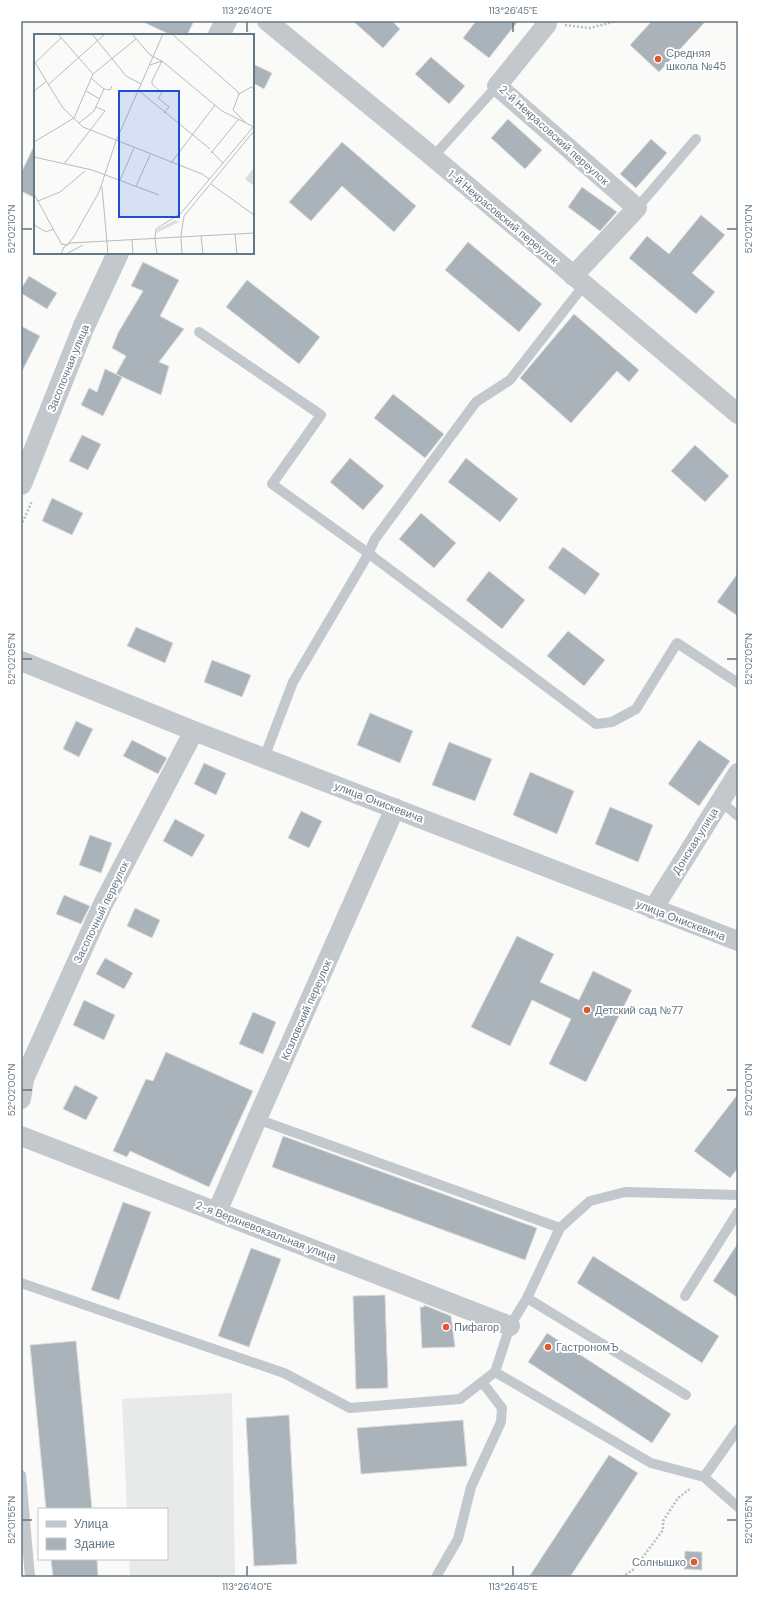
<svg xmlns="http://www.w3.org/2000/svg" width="759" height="1598" font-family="'DM Sans',sans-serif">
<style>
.built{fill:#e8e9e9}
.building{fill:#aab3b9;stroke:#dcdcda}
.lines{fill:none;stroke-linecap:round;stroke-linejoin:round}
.path{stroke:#bbbfc2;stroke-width:2.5;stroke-dasharray:2 2;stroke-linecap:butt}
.service{stroke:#c3c8cc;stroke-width:10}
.minor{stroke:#c3c8cc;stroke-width:20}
.tertiary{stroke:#c3c8cc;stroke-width:22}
.ticks{fill:none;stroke:#657683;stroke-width:1.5}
.poi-dot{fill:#e4572e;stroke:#fff;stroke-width:1.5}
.labels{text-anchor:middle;stroke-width:4;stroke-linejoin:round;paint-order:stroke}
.poi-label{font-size:11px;fill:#657683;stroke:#fff;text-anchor:start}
.street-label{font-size:11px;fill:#657683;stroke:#fff}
.inset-road{fill:none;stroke:#b5bdc2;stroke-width:1}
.view{fill:#1d4ed8;fill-opacity:0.15;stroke:#1d4ed8;stroke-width:2}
.inset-edge{fill:none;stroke:#657683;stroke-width:2}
.neatline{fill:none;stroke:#657683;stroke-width:1.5}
.ticks-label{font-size:10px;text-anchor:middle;fill:#657683}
</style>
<rect width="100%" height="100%" fill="#fafaf8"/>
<path class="built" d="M 232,1393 L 235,1577 L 130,1577 L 129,1559 L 167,1559 L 167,1509 L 127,1509 L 122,1399 Z"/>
<path class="building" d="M 141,21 L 194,21 L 187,35 L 171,35 Z
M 353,21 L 392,21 L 400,29 L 383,48 Z
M 476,21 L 518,21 L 489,58 L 463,38 Z
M 652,21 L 706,21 L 659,72 L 630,45 Z
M 431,57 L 465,86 L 449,104 L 415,74 Z
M 253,64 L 272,73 L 264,89 L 253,83 Z
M 508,119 L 542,150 L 525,169 L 491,138 Z
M 651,139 L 667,153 L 636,188 L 620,174 Z
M 342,142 L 416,206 L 394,232 L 342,186 L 311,221 L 289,202 Z
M 35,144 L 35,198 L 21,191 L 21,173 Z
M 582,187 L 617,212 L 600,231 L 568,207 Z
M 701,215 L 725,235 L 692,273 L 715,292 L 696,314 L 629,258 L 647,236 L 669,254 Z
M 468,242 L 542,304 L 519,332 L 445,270 Z
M 143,262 L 179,280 L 160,316 L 184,329 L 159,362 L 169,366 L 161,395 L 116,374 L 126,356 L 112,348 L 118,333 L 143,291 L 131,286 Z
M 29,276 L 57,293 L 47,309 L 21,293 L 21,289 Z
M 247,280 L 320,337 L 299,364 L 226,307 Z
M 574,314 L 639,370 L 629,382 L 617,371 L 571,423 L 520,378 Z
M 21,326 L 40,336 L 21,373 Z
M 105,369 L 122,377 L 103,416 L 81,405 L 89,388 L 97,392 Z
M 393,394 L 444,434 L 425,458 L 374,418 Z
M 82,435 L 101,444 L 88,470 L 69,461 Z
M 695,445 L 729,476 L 705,502 L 671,471 Z
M 350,458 L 384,486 L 363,510 L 330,482 Z
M 466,458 L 518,499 L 500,522 L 448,482 Z
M 52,498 L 83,513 L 72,535 L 42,521 Z
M 421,513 L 456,543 L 434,568 L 399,539 Z
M 563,547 L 600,574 L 585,595 L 548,568 Z
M 489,571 L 525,600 L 502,629 L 466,600 Z
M 738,573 L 738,616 L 717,602 Z
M 136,627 L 173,643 L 165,663 L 127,646 Z
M 568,631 L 605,660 L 584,686 L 547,656 Z
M 212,660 L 251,675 L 242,697 L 204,682 Z
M 370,713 L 413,731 L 400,763 L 357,745 Z
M 76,721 L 93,729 L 79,757 L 63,749 Z
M 132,740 L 167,758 L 158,774 L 123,756 Z
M 699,740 L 730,761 L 699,806 L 668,784 Z
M 449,742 L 492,759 L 475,801 L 432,785 Z
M 204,763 L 226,773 L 216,795 L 194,784 Z
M 530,772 L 574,791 L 557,834 L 513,815 Z
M 610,807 L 653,825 L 638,862 L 595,844 Z
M 301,811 L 322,821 L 309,848 L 288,838 Z
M 175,819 L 205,835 L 192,857 L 163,841 Z
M 90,835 L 112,843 L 101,873 L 79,865 Z
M 64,895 L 90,906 L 81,924 L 56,914 Z
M 135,908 L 160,920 L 152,938 L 127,926 Z
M 517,936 L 554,954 L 540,982 L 579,1000 L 593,971 L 632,990 L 586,1082 L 549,1064 L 571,1019 L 532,1000 L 510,1046 L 471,1027 Z
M 105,958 L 133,973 L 124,989 L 96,974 Z
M 84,1000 L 115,1015 L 104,1040 L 73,1025 Z
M 253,1012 L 276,1022 L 263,1054 L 239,1044 Z
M 166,1052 L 253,1091 L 209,1187 L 130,1151 L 127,1157 L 113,1151 L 146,1079 L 153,1081 Z
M 75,1085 L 98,1097 L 86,1120 L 63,1109 Z
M 738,1094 L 738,1168 L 730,1178 L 694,1151 Z
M 283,1136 L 537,1228 L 525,1260 L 272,1167 Z
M 123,1202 L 151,1212 L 119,1300 L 91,1290 Z
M 738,1243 L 738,1298 L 713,1281 Z
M 251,1248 L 281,1259 L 249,1347 L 218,1336 Z
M 593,1256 L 719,1336 L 702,1363 L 577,1283 Z
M 385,1295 L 388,1388 L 356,1389 L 353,1296 Z
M 424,1305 L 451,1316 L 455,1347 L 422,1348 L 420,1307 L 424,1307 Z
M 547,1333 L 671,1414 L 652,1443 L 528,1362 Z
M 76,1341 L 92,1509 L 46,1509 L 30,1345 Z
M 289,1415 L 297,1564 L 254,1566 L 246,1418 Z
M 463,1420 L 467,1466 L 361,1474 L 357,1428 Z
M 609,1455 L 638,1473 L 570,1577 L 529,1577 Z
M 685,1551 L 702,1552 L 702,1570 L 684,1569 Z
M 51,1559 L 97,1559 L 98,1577 L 53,1577 Z"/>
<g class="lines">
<path class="path" d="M 565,25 L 590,28 L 617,21
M 246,35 L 248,31
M 21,526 L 32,501
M 622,1577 L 634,1569 L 663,1530 L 663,1521 L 678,1498 L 691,1488"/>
<path class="service" d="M 433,157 L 497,86
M 637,208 L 696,139
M 199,332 L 321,415 L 272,484 L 368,553 L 596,724 L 612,722 L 636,709 L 677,643 L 738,683
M 264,758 L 293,682 L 366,558 L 375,539 L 476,402 L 510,380 L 584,285
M 720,801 L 738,816
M 257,1119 L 560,1228
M 21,1283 L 284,1373 L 350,1408 L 460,1399 L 495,1372 L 510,1326 L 527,1298 L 560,1228 L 590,1201 L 625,1192 L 738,1195
M 685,1296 L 738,1212
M 527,1298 L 686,1395
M 495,1372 L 651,1463 L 704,1477
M 738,1429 L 704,1477 L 738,1507
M 21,1475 L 30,1577
M 436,1577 L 458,1539 L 471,1487 L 501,1422 L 502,1408 L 482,1382"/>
<path class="minor" d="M 267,21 L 433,157 L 738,414
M 544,21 L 547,24 L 497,86 L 637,208 L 573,276
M 21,661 L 194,731 L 738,941
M 653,909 L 738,773
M 21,1099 L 24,1079 L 103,904 L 194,731
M 21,1136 L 510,1326
M 217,1212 L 257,1119 L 395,808"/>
<path class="tertiary" d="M 219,35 L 226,21
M 21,484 L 84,326 L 118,253"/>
</g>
<path class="ticks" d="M 247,22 L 247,32M 513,22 L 513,32M 22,229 L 32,229M 727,229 L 737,229M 22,659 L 32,659M 727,659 L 737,659M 22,1090 L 32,1090M 727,1090 L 737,1090M 22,1520 L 32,1520M 727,1520 L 737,1520M 247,1566 L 247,1576M 513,1566 L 513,1576"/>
<g class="poi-dot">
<circle cx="658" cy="59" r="4"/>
<circle cx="587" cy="1010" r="4"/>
<circle cx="446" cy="1327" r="4"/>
<circle cx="548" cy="1347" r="4"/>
<circle cx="694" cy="1562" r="4"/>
</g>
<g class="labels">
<g class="poi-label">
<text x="666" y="57">Средняя<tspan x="666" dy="13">школа №45</tspan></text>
<text x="595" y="1014">Детский сад №77</text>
<text x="454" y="1331">Пифагор</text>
<text x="556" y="1351">ГастрономЪ</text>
<text x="686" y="1566" text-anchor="end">Солнышко</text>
</g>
<g class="street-label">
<text transform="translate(554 135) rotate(42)" y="4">2-й Некрасовский переулок</text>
<text transform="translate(503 217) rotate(40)" y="4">1-й Некрасовский переулок</text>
<text transform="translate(68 368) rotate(-68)" y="4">Засопочная улица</text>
<text transform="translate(379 802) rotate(21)" y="4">улица Онискевича</text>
<text transform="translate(695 841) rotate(-58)" y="4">Донская улица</text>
<text transform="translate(101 912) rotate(-64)" y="4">Засопочный переулок</text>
<text transform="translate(681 920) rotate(21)" y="4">улица Онискевича</text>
<text transform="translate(306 1010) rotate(-66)" y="4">Козловский переулок</text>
<text transform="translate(266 1231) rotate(21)" y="4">2-я Верхневокзальная улица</text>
</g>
</g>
<g transform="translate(34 34)">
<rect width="220" height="220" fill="#fafaf8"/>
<path d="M 220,134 L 220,152 L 211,145 ZM 141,186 L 145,188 L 122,199 L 124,195 Z" fill="#dadfd7"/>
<path class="inset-road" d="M 24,0 L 59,40M 58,0 L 92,42 L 107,50M 98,0 L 116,21 L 128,27 L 188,77 L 220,93M 138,0 L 203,57 L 205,60 L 199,76 L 212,89M 0,27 L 29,74 L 49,93 L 168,140 L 175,145M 128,27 L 118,47 L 118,50 L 128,59 L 124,64 L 135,73 L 130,79M 1,29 L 27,4M 116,31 L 128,27M 57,44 L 70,55 L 76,56 L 78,52M 15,50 L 71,0M 104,56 L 176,115M 0,57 L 13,47M 52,57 L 66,65M 205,60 L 217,53 L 220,55M 45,89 L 60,77 L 70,55M 0,108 L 40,84 L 59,40 L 102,5M 177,117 L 189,129M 177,119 L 204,86M 0,123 L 58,136 L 125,161M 137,129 L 181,71M 30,130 L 71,77 L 62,73M 86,146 L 100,114M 177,150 L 220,181M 102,152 L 116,121M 68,153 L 74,220M 0,160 L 28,211M 4,167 L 26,158 L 51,137M 0,191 L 12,198 L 19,195M 201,200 L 203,220M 147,202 L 150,182 L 220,97M 167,202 L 169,220M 147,203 L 148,220M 121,204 L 122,195 L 147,179 L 220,92M 121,205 L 123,220M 98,206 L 99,220M 28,210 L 33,211 L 39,204 L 65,158 L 82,107 L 129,0M 27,220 L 30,213 L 36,209 L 220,199M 32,220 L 49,211"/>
<path class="view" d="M 85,57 L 145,57 L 145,183 L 85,183 Z"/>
<rect width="220" height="220" class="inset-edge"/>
</g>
<rect width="759" height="1598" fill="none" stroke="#ffffff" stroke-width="44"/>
<rect x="38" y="1508" width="130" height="52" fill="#ffffff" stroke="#c1c8cd"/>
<rect x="46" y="1521" width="20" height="6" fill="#c3c8cc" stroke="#c1c8cd"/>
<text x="74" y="1528" font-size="12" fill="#657683">Улица</text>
<rect x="46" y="1538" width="20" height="12" fill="#aab3b9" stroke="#c1c8cd"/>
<text x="74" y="1548" font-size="12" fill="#657683">Здание</text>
<rect x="22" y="22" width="715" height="1554" class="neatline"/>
<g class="ticks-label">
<text x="247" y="14">113°26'40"E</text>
<text x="513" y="14">113°26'45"E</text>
<text transform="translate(11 229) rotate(-90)" y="4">52°02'10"N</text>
<text transform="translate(748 229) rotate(-90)" y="4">52°02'10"N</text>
<text transform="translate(11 659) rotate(-90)" y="4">52°02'05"N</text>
<text transform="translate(748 659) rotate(-90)" y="4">52°02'05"N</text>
<text transform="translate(11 1090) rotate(-90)" y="4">52°02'00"N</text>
<text transform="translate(748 1090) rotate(-90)" y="4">52°02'00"N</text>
<text transform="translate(11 1520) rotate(-90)" y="4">52°01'55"N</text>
<text transform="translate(748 1520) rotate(-90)" y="4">52°01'55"N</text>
<text x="247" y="1590">113°26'40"E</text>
<text x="513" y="1590">113°26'45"E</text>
</g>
</svg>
